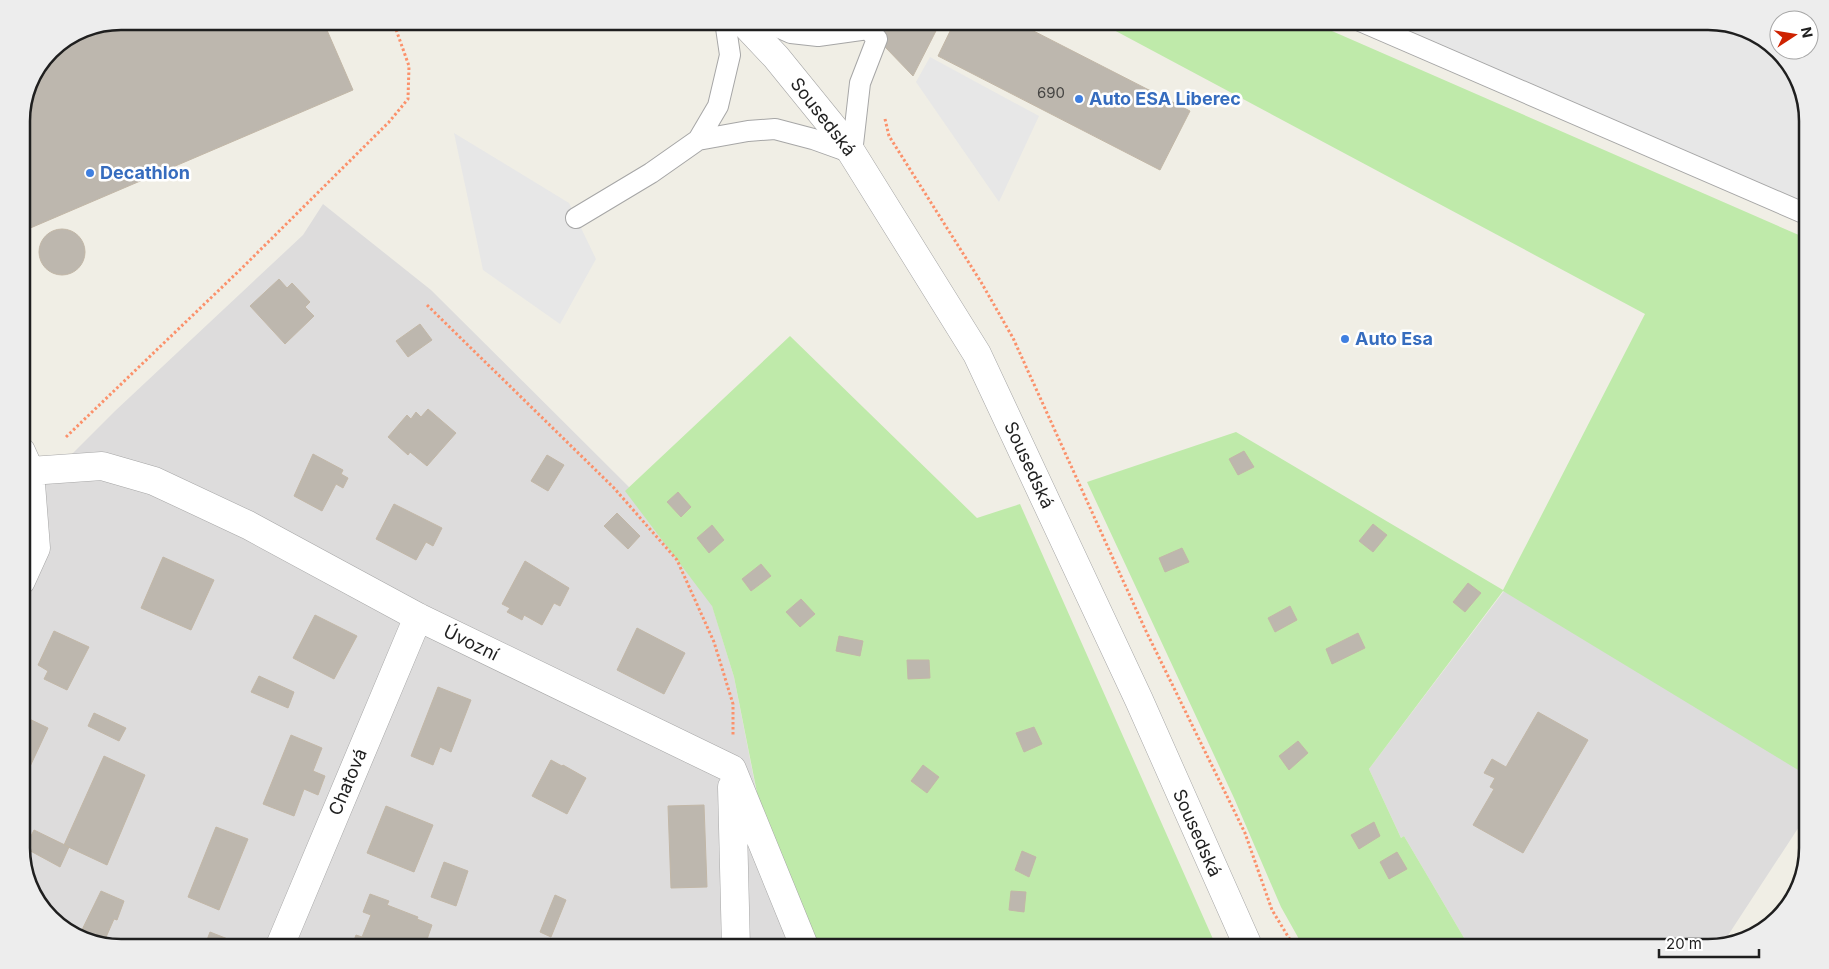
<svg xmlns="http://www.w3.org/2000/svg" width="1829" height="969" font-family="Inter,sans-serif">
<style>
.residential{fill:#dddcdc}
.grass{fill:#bfeaaa}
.parking{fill:#e7e7e7}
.building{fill:#bdb7ae;stroke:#c2b7a7}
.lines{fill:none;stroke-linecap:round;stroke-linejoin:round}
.lane-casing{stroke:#a6a6a6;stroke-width:22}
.street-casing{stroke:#a6a6a6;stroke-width:29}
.path{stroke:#fb916b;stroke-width:3;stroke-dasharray:2.5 2.5;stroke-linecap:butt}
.lane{stroke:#fff;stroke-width:20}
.street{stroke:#fff;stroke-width:28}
.shop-dot{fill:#3f7fe0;stroke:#fff;stroke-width:2}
.labels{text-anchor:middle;stroke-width:5;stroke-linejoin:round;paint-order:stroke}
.number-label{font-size:15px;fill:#464543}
.shop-label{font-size:18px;font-weight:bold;fill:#366cbe;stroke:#fff;text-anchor:start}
.street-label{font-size:18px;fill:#1f1f1f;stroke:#fff}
.rim{fill:none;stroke:#1f1f1f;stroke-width:2.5}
</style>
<rect width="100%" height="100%" fill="#f0eee5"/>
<path class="residential" d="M 323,204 L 431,290 L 629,487 L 711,602 L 734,677 L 787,948 L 121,948 L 77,937 L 38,903 L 21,855 L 21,505 L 115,411 L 303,235 Z
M 1504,591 L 1808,775 L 1808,813 L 1723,943 L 1708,948 L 1470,948 L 1404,836 L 1401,838 L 1369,769 Z"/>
<path class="grass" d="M 1097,21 L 1309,21 L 1808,239 L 1808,776 L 1503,591 L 1369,769 L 1401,838 L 1404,836 L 1470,948 L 1304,948 L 1281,907 L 1234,798 L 1087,482 L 1236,432 L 1503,590 L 1645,314 Z
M 790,336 L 977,518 L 1020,504 L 1217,948 L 820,948 L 765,833 L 734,677 L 712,606 L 625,491 Z"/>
<path class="parking" d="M 1360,21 L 1708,21 L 1752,32 L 1791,66 L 1808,115 L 1808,215 Z
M 930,57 L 1039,116 L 999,202 L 916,82 Z
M 454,133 L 569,203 L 596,259 L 560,324 L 483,270 Z"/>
<path class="building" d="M 121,21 L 323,21 L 353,90 L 21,232 L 21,115 L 29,83 L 51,50 L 83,29 Z
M 860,21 L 941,21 L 913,76 Z
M 955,21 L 1014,21 L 1190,111 L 1160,170 L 938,56 Z
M39 252a23 23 0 1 1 46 0a23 23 0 1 1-46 0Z
M 279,279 L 287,288 L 292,283 L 310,302 L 305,307 L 314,316 L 285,344 L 250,306 Z
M 420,324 L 432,340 L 408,357 L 396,341 Z
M 428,409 L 456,433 L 427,466 L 410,452 L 408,455 L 388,437 L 407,415 L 411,419 L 416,412 L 421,417 Z
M 1244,451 L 1254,467 L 1238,475 L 1229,459 Z
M 313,454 L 343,470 L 341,474 L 348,478 L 343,488 L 336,484 L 322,511 L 294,496 Z
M 547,455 L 564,465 L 548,491 L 531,481 Z
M 678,492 L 691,507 L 681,517 L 667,502 Z
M 394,504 L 442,528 L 433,546 L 426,542 L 416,560 L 376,539 Z
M 617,513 L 640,536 L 628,549 L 604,526 Z
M 1373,524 L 1387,535 L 1373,552 L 1359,541 Z
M 712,525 L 724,540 L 709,553 L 697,538 Z
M 1182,548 L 1189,562 L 1165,572 L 1159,558 Z
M 163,557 L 214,580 L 191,630 L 141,608 Z
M 525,561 L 569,588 L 560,606 L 554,603 L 542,625 L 524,615 L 522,620 L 507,612 L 510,608 L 502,604 Z
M 761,564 L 771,576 L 751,591 L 742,579 Z
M 1468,583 L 1481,593 L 1465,612 L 1453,602 Z
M 801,599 L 815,614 L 800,627 L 786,612 Z
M 1290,606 L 1297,620 L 1275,632 L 1268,618 Z
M 315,615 L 357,636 L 334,679 L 293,658 Z
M 637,628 L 685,653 L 664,694 L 617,670 Z
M 54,631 L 89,647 L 67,690 L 44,679 L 48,671 L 38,665 Z
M 1358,633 L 1365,648 L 1332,664 L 1326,649 Z
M 839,636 L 863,641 L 860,656 L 836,651 Z
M 907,660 L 929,660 L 930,678 L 908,679 Z
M 259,676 L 294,692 L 288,708 L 251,692 Z
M 438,687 L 471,700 L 451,752 L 440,747 L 433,765 L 411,756 Z
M 1538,712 L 1588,740 L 1523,853 L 1473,825 L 1494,789 L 1490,787 L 1495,778 L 1484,773 L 1492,759 L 1506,767 Z
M 94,713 L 126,728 L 119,741 L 88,726 Z
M 21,715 L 48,728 L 27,773 L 21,771 Z
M 1034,727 L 1042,744 L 1024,752 L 1016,733 Z
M 291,735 L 322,748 L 313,771 L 325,776 L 318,795 L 304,789 L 294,816 L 263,804 Z
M 1298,741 L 1308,753 L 1289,770 L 1279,756 Z
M 104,756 L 145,775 L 107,865 L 64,845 Z
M 551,760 L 562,766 L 563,765 L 586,778 L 567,814 L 532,796 Z
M 923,765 L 939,777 L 927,793 L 911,781 Z
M 704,805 L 707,887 L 671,888 L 668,806 Z
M 386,806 L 433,825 L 414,872 L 367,853 Z
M 1374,822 L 1380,836 L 1359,849 L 1351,835 Z
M 216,827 L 248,839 L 219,910 L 188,897 Z
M 34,830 L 69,847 L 60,867 L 25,848 Z
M 1022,851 L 1036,857 L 1029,877 L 1015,870 Z
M 1397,852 L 1407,869 L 1389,879 L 1380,862 Z
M 444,862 L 468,871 L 456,906 L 431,897 Z
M 101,891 L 124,901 L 117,920 L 114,919 L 103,944 L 78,938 Z
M 1011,891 L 1026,892 L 1024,912 L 1009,910 Z
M 370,894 L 389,901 L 387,905 L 418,917 L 417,919 L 432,925 L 424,948 L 351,948 L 356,935 L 362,937 L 371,915 L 363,912 Z
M 555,895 L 566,900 L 551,937 L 540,932 Z
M 210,932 L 248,947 L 248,948 L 204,948 Z"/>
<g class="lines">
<defs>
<path id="lane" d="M 1360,21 L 1808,215
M 698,140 L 718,106 L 730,55 L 725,21
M 576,218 L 651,173 L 698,140 L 748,131 L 775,129 L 813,139 L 852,153 L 860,83 L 877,39 L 868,29 L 818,36 L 791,33 L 764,21"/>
<path id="street" d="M 742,21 L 776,57 L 845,142 L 977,354 L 1139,700 L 1249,948
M 21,451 L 30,471 L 36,548 L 21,581
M 30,471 L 102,466 L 154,481 L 248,525 L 418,617 L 732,769 L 805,948
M 732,787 L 736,948
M 279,948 L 418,617"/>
</defs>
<use href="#lane" class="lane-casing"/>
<use href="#street" class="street-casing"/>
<path class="path" d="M 885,119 L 889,136 L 981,282 L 1013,338 L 1145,629 L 1245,833 L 1272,910 L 1295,948
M 427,305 L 614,488 L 677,560 L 714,642 L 733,704 L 733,736
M 66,437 L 243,267 L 389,122 L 408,99 L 409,66 L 393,21"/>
<use href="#lane" class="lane"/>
<use href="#street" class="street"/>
</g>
<g class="shop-dot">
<circle cx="1079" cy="99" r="5"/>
<circle cx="90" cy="173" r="5"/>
<circle cx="1345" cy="339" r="5"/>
</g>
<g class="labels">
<g class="number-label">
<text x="1051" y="98">690</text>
</g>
<g class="shop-label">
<text x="1089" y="105">Auto ESA Liberec</text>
<text x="100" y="179">Decathlon</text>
<text x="1355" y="345">Auto Esa</text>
</g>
<g class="street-label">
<text transform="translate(823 117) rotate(52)" y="6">Sousedská</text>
<text transform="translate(1029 465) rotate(65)" y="6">Sousedská</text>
<text transform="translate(471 643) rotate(26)" y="6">Úvozní</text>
<text transform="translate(348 782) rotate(-67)" y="6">Chatová</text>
<text transform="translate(1197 833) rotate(66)" y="6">Sousedská</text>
</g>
</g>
<path d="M0 0H1829V969H0ZM121 30H1708A91 91 0 0 1 1799 121V848A91 91 0 0 1 1708 939H121A91 91 0 0 1 30 848V121A91 91 0 0 1 121 30Z" fill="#ededed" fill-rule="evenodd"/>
<path class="rim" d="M121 30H1708A91 91 0 0 1 1799 121V848A91 91 0 0 1 1708 939H121A91 91 0 0 1 30 848V121A91 91 0 0 1 121 30Z"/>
<g transform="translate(1794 35) rotate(78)"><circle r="24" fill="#ffffff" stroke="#a5a5a5"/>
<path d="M0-4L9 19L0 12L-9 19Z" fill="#ce2200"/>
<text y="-8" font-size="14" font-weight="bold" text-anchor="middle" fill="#1f1f1f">N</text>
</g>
<path d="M1659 949v8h100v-8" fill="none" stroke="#1f1f1f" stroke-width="2.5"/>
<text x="1666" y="949" font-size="15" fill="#1f1f1f" stroke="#ffffff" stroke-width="4" paint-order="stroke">20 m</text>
</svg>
